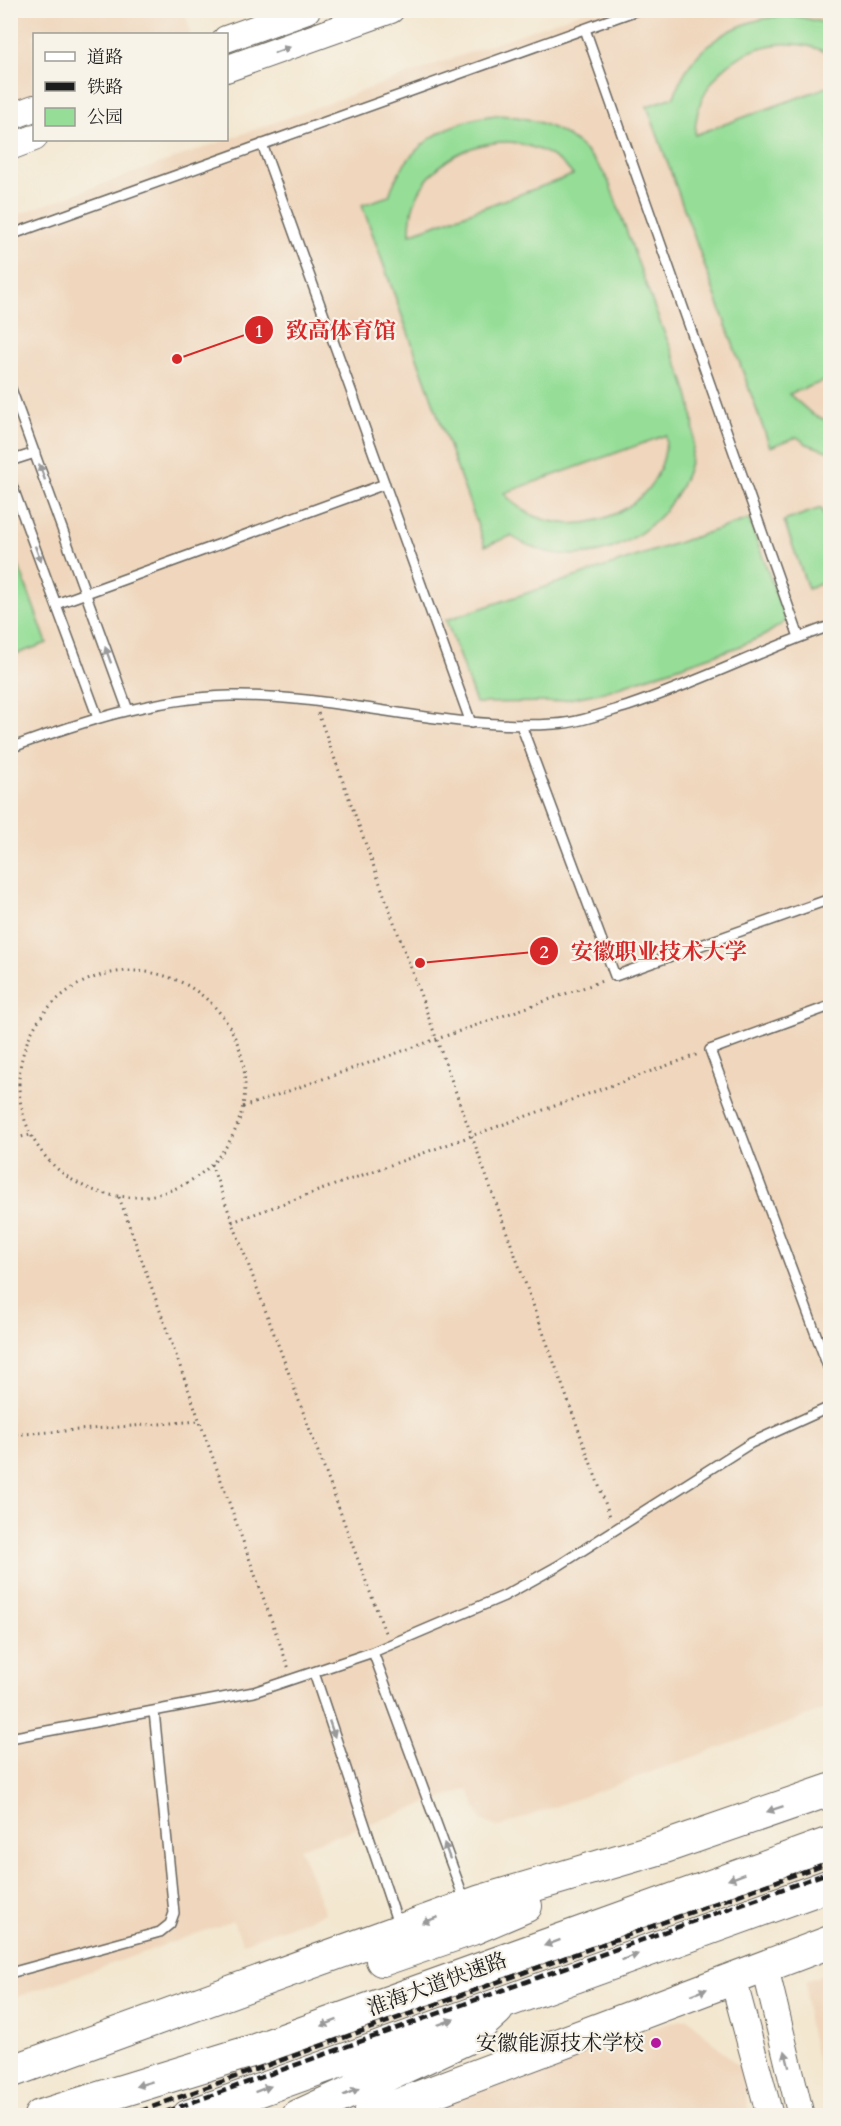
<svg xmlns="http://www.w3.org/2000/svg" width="841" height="2126" font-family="Cardo,'Noto Serif SC',serif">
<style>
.built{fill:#efd6bc}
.green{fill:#96de98;stroke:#597d5a;stroke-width:1.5;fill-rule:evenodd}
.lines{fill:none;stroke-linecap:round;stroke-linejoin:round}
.lane-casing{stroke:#67635b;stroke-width:12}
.secondary-casing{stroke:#67635b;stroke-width:28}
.highway-casing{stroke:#67635b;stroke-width:34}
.path{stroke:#67635b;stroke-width:3;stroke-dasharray:1.5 4.5;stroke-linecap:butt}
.lane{stroke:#fff;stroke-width:9}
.secondary{stroke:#fff;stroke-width:26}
.highway{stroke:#fff;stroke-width:32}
.rail{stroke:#1c1c1c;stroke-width:4.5;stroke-dasharray:9 4.5;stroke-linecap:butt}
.oneway{fill:#999}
.poi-dot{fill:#b5179e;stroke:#f7f3e8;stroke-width:2}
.labels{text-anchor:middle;stroke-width:4.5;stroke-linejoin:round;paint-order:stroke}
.street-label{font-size:21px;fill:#1c1c1c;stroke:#f7f3e8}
.poi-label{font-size:21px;fill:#1c1c1c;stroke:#f7f3e8;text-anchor:end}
.leader{fill:none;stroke:#d62828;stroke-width:2}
.callout-dot{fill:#d62828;stroke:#f7f3e8;stroke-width:2}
.mark-label{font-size:18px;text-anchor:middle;font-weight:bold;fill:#fff}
.callout-label{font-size:22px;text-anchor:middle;font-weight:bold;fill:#d62828;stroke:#f7f3e8;stroke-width:4.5;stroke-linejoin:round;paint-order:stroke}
</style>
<rect width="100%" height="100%" fill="#f7f3e8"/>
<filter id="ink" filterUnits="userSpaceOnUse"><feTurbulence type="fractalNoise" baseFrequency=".0167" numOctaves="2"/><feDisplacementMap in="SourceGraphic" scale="12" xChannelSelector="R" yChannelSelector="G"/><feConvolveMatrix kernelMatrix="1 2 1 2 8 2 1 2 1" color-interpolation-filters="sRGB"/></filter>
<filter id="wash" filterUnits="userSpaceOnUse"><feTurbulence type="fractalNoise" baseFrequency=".008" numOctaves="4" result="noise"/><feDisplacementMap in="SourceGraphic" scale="24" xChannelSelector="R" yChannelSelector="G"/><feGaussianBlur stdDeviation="1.35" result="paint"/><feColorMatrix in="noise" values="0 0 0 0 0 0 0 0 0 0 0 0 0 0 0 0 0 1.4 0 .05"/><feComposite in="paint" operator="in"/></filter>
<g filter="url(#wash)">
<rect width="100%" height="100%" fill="#f3e7d0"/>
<path class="built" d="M 11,11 L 185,11 L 191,34 L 34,34 L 34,108 L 11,117 Z
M 585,11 L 830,11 L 830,1708 L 498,1827 L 481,1820 L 468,1789 L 300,1848 L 325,1913 L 243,1943 L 233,1921 L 11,1999 L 11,217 Z
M 830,1972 L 830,2116 L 807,2019 L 806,1981 Z
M 688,2018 L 740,2068 L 749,2115 L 390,2116 L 486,2074 Z"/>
<path class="green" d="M 782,16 L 800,17 L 830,24 L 830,54 C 770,23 695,65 695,135 L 830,86 L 830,379 L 789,394 L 812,414 L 830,422 L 830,452 L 807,444 L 797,437 L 770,447 L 647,106 L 674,97 C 689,48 733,21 782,16 Z
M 497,115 C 546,117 583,138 608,180 C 625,226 641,272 658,317 C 669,346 685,377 691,407 C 703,464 674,517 624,543 C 588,561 544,558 511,536 L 485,546 L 362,205 L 389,196 C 404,147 447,120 497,115 ZM 511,142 C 535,146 558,155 573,175 L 410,234 C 408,177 459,140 511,142 ZM 666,435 C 668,518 555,554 504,493 Z
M 821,508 L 830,534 L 830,580 L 808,589 L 784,521 Z
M 749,519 L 786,621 L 765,635 L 738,647 L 604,692 L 553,702 L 476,703 L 446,620 Z
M 10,542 L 47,643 L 11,656 L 10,656 Z"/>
</g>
<g filter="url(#ink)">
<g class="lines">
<defs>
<path id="lane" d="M 586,32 L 799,637
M 262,144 L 471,723
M 10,235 L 637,10
M 10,386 L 128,710
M 10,461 L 35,453
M 10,480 L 98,718
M 56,604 L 385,484
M 521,725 L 615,976 L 830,899
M 10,748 C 81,722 153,698 230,696 C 338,694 445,731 554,724 C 579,723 604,713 628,706 C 697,683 762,650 830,626
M 830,1006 L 710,1050 L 830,1372
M 373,1652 L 465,1901
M 314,1673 L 399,1927
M 10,1738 L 254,1692 L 373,1652 L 504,1596 L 558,1566 L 751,1443 L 830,1407
M 10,1973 L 160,1932 L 170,1924 L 174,1913 L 154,1711"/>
<path id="secondary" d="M 226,39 L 307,10
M 226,69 L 391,10
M 10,117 L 34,108
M 10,147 L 34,138
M 765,1967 L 801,2116
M 733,1979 L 770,2116"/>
<path id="highway" d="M 382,1960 L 472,1929 L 526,1906
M 10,2072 L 481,1901 L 665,1847 L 830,1790
M 40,2116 L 255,2050 L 830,1843
M 188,2116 L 830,1885
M 298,2116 L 465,2039 L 497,2010
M 369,2116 L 830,1942"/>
</defs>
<use href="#lane" class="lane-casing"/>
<use href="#secondary" class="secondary-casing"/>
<use href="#highway" class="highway-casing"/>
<path class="path" d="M 318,713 L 611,1519
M19 1084a113 113 0 1 1 226 0a113 113 0 1 1-226 0Z
M 243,1107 L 605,980
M 10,1139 L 31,1135
M 211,1164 L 386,1635
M 119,1197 L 289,1669
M 232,1222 L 699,1054
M 10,1435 L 200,1421"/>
<use href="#lane" class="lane"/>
<use href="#secondary" class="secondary"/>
<use href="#highway" class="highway"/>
<path class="rail" d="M 127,2116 L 830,1862
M 154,2116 L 830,1872"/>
</g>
<defs><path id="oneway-solid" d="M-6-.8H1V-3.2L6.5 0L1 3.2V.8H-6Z" transform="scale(1.5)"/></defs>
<g class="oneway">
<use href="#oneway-solid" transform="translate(282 50) rotate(-20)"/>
<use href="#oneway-solid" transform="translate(42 472) rotate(-110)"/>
<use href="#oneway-solid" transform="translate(38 554) rotate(70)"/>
<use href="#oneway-solid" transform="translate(108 655) rotate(-110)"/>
<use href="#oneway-solid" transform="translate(332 1729) rotate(71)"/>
<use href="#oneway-solid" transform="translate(775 1809) rotate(161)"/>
<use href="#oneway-solid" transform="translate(447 1851) rotate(-110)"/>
<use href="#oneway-solid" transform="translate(736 1877) rotate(160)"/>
<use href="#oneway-solid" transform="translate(430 1920) rotate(160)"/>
<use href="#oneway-solid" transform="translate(552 1943) rotate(160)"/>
<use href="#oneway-solid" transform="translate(630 1957) rotate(-20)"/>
<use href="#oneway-solid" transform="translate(699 1992) rotate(-21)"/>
<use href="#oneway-solid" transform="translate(446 2022) rotate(-20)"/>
<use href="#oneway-solid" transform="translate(329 2023) rotate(160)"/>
<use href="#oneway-solid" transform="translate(787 2059) rotate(-104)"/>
<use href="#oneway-solid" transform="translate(144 2084) rotate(163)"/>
<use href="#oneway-solid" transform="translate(263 2089) rotate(-20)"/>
<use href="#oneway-solid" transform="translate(351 2092) rotate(-24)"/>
</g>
</g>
<circle class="poi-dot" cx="656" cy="2043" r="6"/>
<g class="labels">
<g class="street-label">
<text transform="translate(437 1984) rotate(-20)" y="7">淮海大道快速路</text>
</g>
<g class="poi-label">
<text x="644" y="2050">安徽能源技术学校</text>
</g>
</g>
<path class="leader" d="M177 359L259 330M420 963L544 951"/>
<g class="callout-dot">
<circle cx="177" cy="359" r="6"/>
<circle cx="420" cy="963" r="6"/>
<circle cx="259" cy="330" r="15"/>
<circle cx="544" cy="951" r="15"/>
</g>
<g class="mark-label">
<text x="259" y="337">1</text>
<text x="544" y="958">2</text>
</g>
<g class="callout-label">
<text x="341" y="338">致高体育馆</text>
<text x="659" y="959">安徽职业技术大学</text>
</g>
<rect width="841" height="2126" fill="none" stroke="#f7f3e8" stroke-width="36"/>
<rect x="33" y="33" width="195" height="108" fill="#f7f3e8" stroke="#9f9d96" stroke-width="1.5"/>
<rect x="45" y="52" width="30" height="9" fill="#ffffff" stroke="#9f9d96" stroke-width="1.5"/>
<text x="87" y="63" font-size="18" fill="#1c1c1c">道路</text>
<rect x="45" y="82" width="30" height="9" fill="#1c1c1c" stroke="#9f9d96" stroke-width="1.5"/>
<text x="87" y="93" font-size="18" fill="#1c1c1c">铁路</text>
<rect x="45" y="108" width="30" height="18" fill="#96de98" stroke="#9f9d96" stroke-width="1.5"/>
<text x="87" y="123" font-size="18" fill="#1c1c1c">公园</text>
</svg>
